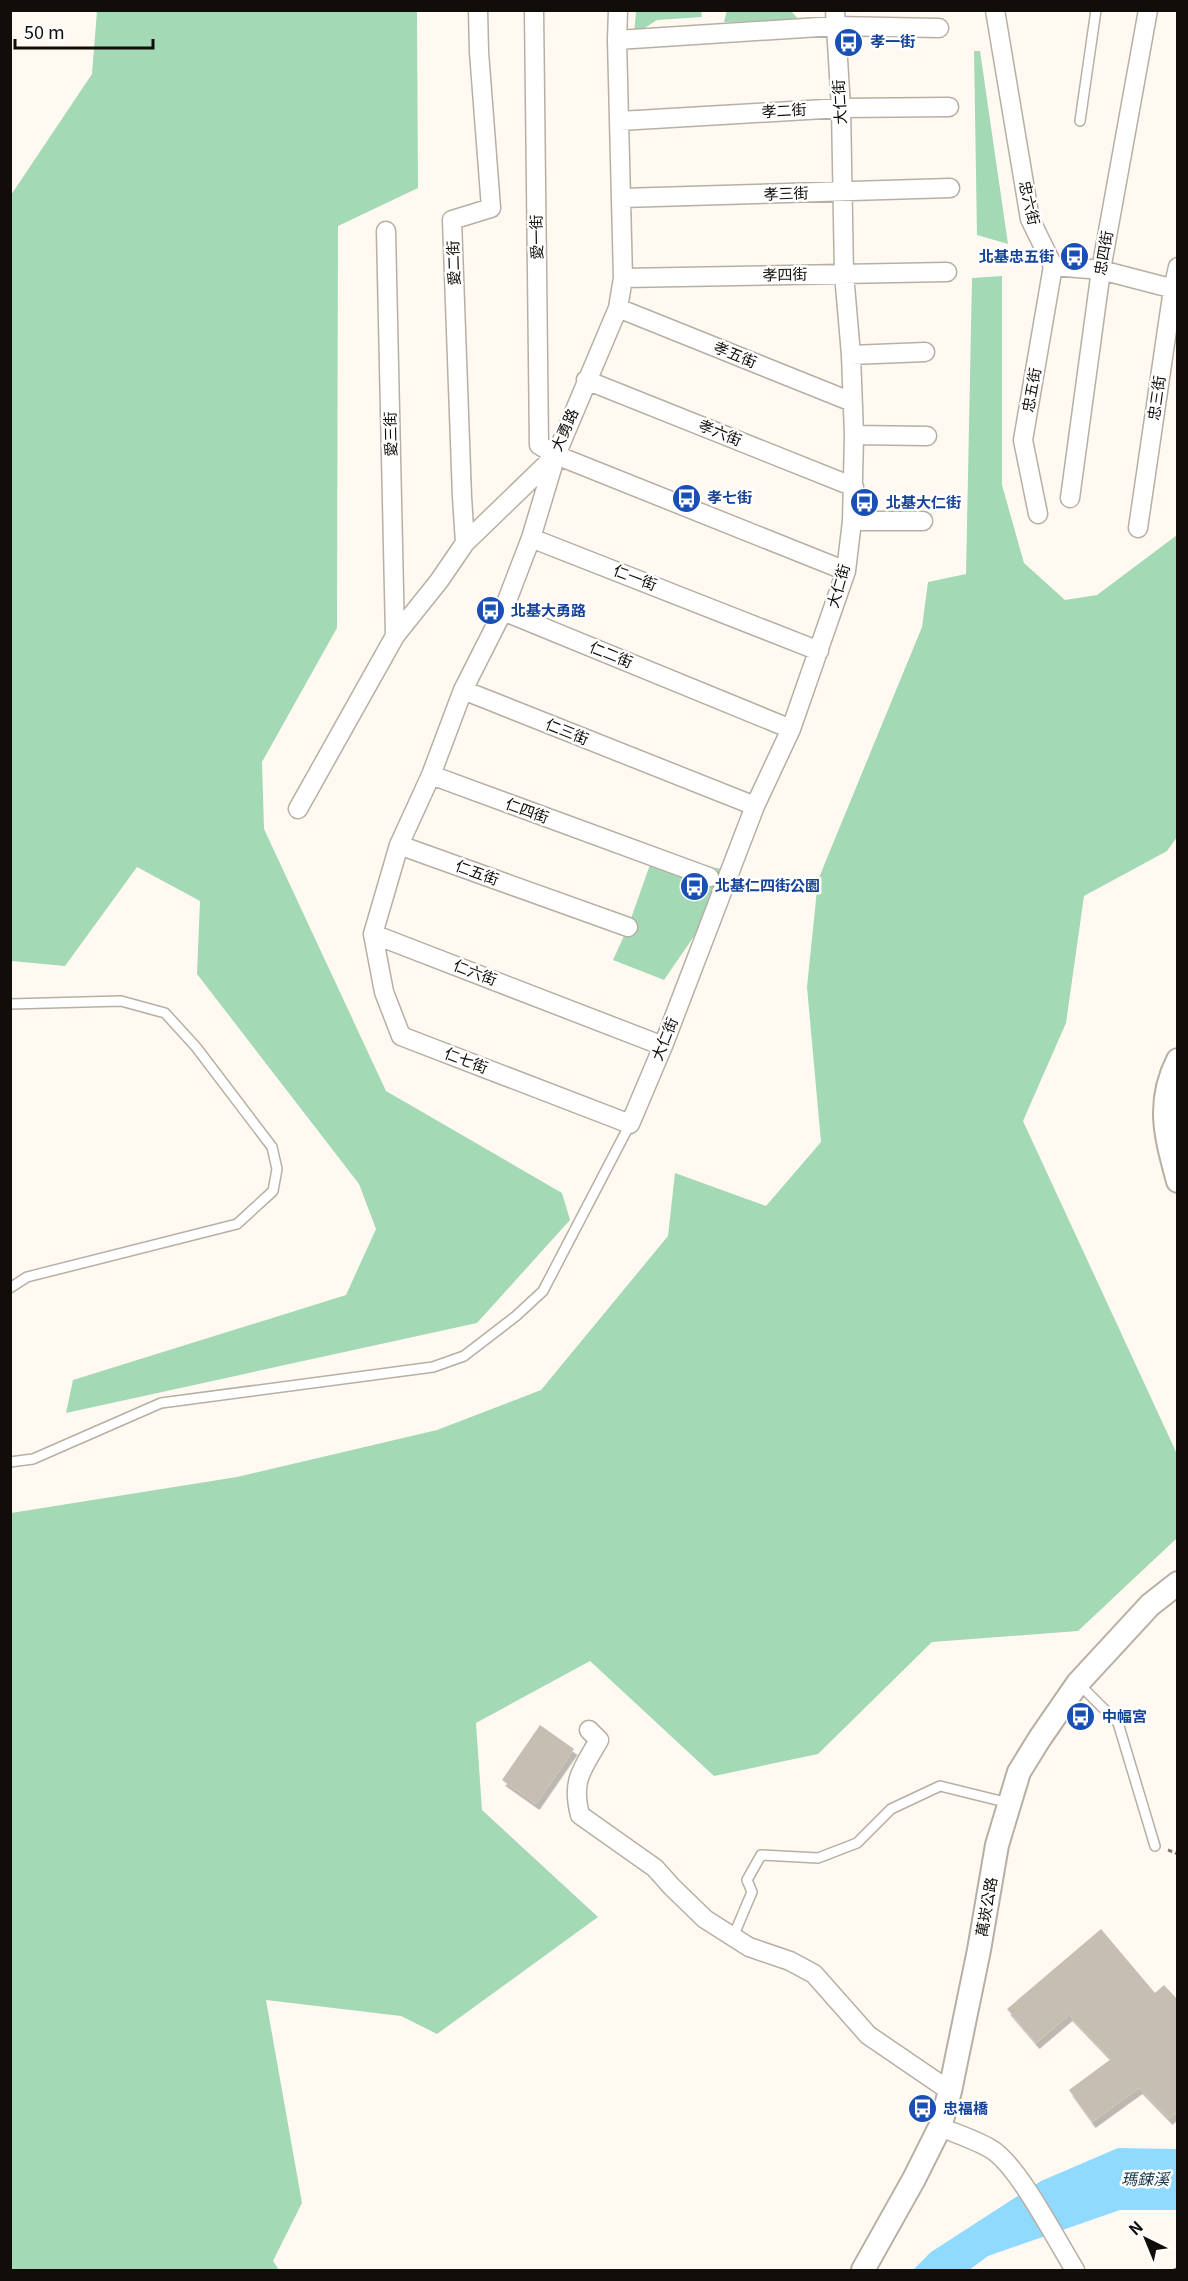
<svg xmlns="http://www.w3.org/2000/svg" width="1188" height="2281" font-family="Georgia,'Noto Sans TC',serif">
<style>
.green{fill:#a3d9b5}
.water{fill:#90daff}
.building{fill:#c7beb2;filter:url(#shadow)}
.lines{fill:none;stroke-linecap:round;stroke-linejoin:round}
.service-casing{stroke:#b7afa3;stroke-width:12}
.minor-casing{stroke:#b7afa3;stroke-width:21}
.tertiary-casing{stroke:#b7afa3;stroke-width:26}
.path{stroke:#807c76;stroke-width:3;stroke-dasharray:4.5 3;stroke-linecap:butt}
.service{stroke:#fff;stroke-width:9}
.minor{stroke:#fff;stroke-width:18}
.tertiary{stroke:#fff;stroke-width:22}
.labels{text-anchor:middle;stroke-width:5;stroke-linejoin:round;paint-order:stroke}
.transit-label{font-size:15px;font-weight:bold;fill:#164399;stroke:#fff;text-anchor:start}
.street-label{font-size:15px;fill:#110e0a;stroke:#fff}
.water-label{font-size:16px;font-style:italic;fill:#173848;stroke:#fff}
</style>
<defs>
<filter id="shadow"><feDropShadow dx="3.5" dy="6" stdDeviation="0" flood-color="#0004"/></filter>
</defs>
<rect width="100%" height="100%" fill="#fff9f2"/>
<path class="green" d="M 727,10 L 791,11 L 800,21 L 724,22 Z
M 97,11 L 417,11 L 418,188 L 338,226 L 337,628 L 262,762 L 264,829 L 386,1091 L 562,1193 L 570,1220 L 477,1323 L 66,1413 L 73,1380 L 346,1295 L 376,1229 L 359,1184 L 197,974 L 200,901 L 137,867 L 65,966 L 11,961 L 11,195 L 92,74 Z
M 636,11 L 701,11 L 702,17 L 657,20 L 634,35 Z
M 974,51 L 980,51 L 1008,244 L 977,235 Z
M 1002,276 L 1002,485 L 1024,563 L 1065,600 L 1097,595 L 1177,535 L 1177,837 L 1167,851 L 1084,896 L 1066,1023 L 1023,1121 L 1177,1454 L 1177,1538 L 1078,1631 L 932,1642 L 818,1754 L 714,1776 L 590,1661 L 476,1723 L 482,1810 L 598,1917 L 437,2034 L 401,2016 L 266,2000 L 302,2203 L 273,2261 L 279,2270 L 11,2270 L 11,1513 L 237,1477 L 437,1430 L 541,1390 L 668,1236 L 675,1173 L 766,1206 L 821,1142 L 807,987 L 818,880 L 922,627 L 928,582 L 966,574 L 972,278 Z
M 653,856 L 738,872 L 664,980 L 613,960 L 628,927 Z"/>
<path class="water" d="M 1118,2148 L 1177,2149 L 1177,2210 L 1120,2210 L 988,2256 L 969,2270 L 913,2270 L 931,2252 L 1041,2181 Z"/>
<path class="building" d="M 540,1725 L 574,1749 L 536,1804 L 502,1780 Z
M 1101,1929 L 1155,1993 L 1164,1985 L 1178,2000 L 1178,2111 L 1169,2119 L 1139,2088 L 1092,2122 L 1069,2090 L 1111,2059 L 1069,2015 L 1036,2043 L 1007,2009 Z"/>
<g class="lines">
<defs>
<path id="service" d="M 1080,121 L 1096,10
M 10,1004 L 121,1001 L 165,1013 L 196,1047 L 272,1147 L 277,1169 L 273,1191 L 237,1224 L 27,1277 L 10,1288
M 10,1462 L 33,1459 L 161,1403 L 433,1367 L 464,1356 L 516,1316 L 543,1291 L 630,1124
M 1078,1683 L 1118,1723 L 1155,1846
M 733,1937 L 752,1892 L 747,1880 L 761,1855 L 818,1858 L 857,1843 L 891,1809 L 940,1786 L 1009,1803"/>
<path id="minor" d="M 534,10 L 539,445 L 556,455 L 846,571
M 995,10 L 1030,219 L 1053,266 L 1101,270 L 1178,290
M 617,40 L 835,26 L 939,28
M 620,121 L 841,108 L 949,107
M 622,198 L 950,188
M 386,231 L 395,636
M 623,278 L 947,272
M 618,308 L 852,402
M 851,355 L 925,352
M 586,380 L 854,487
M 854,435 L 927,436
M 556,455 L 531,538 L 503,611 L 463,690 L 431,775 L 399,845 L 373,934 L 384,992 L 401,1036 L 630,1124 L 663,1046 L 755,806 L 791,729 L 846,571 L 852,521 L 854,435 L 851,355 L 844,274 L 841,108 L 835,10
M 1070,498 L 1101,270 L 1148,10
M 1038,514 L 1023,440 L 1053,266
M 852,521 L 923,521
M 1138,528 L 1173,289 L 1178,267
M 531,538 L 819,651
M 465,543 L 462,497 L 452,220 L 491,208 L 479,52 L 478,10
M 503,611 L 791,729
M 463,690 L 755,806
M 431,775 L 709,877
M 298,809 L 395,636 L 439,581 L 465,543 L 556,455 L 618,308 L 623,278 L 617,40 L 618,10
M 399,845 L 628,927
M 373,934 L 663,1046
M 589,1730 L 599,1740 C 582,1770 571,1780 580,1815 L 655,1868 L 672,1887 L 705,1919 L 749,1947 L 790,1961 L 814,1974 L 868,2035 L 950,2091
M 940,2127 C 957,2134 976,2140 991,2149 C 1019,2166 1056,2240 1075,2270"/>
<path id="tertiary" d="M 1178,1060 C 1156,1103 1166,1137 1178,1181
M 863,2270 L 914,2179 L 940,2127 L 950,2091 L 979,1950 L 997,1845 L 1019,1772 L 1040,1738 L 1078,1683 L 1150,1605 L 1178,1583"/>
</defs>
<use href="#service" class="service-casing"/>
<use href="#minor" class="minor-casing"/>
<use href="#tertiary" class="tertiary-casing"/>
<path class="path" d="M 1168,1850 L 1178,1854
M 1174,2270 L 1178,2268"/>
<use href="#service" class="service"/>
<use href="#minor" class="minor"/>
<use href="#tertiary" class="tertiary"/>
</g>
<defs>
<symbol id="bus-disc" viewBox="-11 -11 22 22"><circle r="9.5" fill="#1a4fb4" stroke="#fff"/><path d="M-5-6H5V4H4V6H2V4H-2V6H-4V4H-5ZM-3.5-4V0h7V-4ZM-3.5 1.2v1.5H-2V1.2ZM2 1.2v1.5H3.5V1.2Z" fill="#fff"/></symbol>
</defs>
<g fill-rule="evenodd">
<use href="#bus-disc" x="832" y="26" width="33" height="33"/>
<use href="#bus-disc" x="1058" y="240" width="33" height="33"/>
<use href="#bus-disc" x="670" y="482" width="33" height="33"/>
<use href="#bus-disc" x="848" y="486" width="33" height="33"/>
<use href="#bus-disc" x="474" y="594" width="33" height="33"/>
<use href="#bus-disc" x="678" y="870" width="33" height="33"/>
<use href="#bus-disc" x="1064" y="1700" width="33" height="33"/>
<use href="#bus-disc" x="906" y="2092" width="33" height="33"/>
</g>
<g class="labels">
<g class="transit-label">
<text x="870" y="47">孝一街</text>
<text x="1054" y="262" text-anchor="end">北基忠五街</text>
<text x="707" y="503">孝七街</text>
<text x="886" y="508">北基大仁街</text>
<text x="511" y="616">北基大勇路</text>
<text x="715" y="891">北基仁四街公園</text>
<text x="1102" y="1722">中幅宮</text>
<text x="943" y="2114">忠福橋</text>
</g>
<g class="street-label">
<text transform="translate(840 102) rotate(-93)" y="5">大仁街</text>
<text transform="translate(784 111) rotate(-3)" y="5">孝二街</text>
<text transform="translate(786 194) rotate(-2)" y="5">孝三街</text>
<text transform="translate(1029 203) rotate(77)" y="5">忠六街</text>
<text transform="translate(537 237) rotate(-91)" y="5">愛一街</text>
<text transform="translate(1104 253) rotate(-80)" y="5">忠四街</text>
<text transform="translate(454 263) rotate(-92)" y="5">愛二街</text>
<text transform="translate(785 275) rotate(-1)" y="5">孝四街</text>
<text transform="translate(735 355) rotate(22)" y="5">孝五街</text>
<text transform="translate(1032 390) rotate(-80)" y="5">忠五街</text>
<text transform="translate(1157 398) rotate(-82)" y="5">忠三街</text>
<text transform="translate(565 430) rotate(-66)" y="5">大勇路</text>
<text transform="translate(720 433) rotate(22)" y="5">孝六街</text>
<text transform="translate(391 434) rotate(-91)" y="5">愛三街</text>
<text transform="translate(635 578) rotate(21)" y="5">仁一街</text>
<text transform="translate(839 586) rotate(-74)" y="5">大仁街</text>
<text transform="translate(611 655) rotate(22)" y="5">仁二街</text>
<text transform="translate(567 732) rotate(22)" y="5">仁三街</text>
<text transform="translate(527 811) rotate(20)" y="5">仁四街</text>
<text transform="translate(477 873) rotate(20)" y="5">仁五街</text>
<text transform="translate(475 973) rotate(21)" y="5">仁六街</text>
<text transform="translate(665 1039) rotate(-68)" y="5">大仁街</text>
<text transform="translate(466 1061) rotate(21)" y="5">仁七街</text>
<text transform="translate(987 1907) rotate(-80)" y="5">萬崁公路</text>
</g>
<g class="water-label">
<text x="1145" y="2185">瑪鋉溪</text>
</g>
</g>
<rect width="1188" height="2281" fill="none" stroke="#110e0a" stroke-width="24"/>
<g transform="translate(1146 2239) rotate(317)" stroke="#ffffff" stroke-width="4.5" paint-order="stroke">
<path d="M0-4.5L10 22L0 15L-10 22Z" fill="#110e0a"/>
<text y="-9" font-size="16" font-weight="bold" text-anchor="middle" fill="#110e0a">N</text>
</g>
<path d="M15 39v9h138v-9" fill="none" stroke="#110e0a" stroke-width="3"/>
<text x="24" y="39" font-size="18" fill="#110e0a" stroke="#ffffff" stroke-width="4.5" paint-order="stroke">50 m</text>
</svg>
